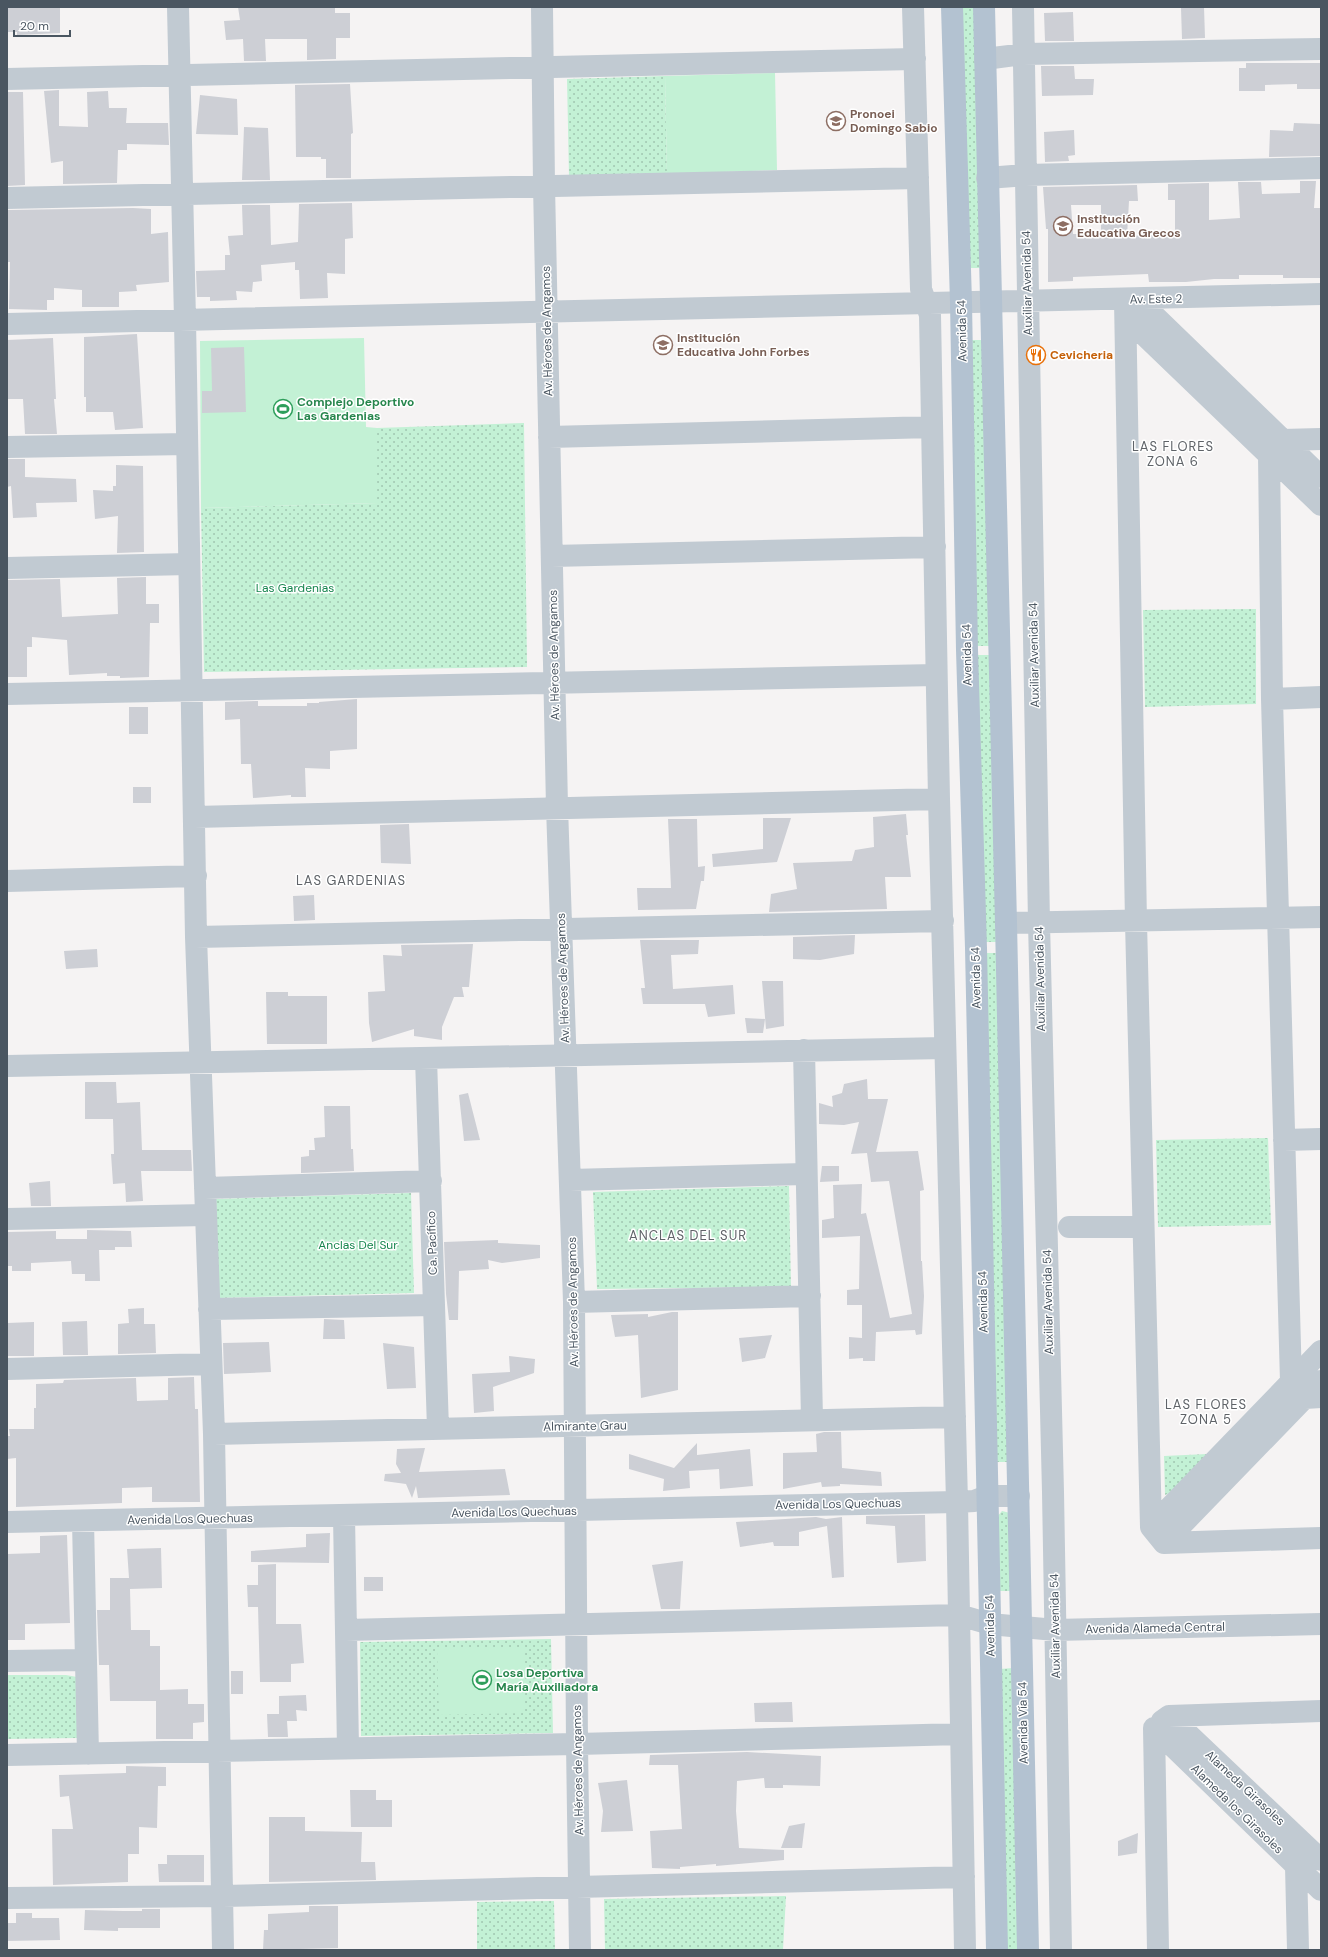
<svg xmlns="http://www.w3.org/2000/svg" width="1328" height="1957" font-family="'DM Sans',sans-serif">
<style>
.grass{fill:url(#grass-dots)}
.garden{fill:#c3f1d5}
.building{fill:#cdcfd5;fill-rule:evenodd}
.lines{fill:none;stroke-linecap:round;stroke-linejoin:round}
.minor{stroke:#c1cad2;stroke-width:22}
.major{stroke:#b3c2d1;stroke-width:22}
.labels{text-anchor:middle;stroke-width:3;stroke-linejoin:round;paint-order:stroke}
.education-label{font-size:12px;font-weight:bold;fill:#785e54;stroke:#fff;text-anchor:start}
.street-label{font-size:12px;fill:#4a5661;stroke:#fff}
.food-label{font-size:12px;font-weight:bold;fill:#c56008;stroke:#fff;text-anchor:start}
.leisure-label{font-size:12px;font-weight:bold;fill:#27864d;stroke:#fff;text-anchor:start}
.park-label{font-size:12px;fill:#17864f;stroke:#fff}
.neighbourhood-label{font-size:13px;letter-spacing:1px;fill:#5f6368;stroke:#fff}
</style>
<defs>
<pattern id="grass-dots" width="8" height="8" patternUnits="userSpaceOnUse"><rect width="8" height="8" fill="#c3f1d5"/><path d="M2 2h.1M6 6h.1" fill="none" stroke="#a0c6b0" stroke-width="1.8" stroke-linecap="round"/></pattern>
</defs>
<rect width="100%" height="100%" fill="#f5f3f3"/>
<path class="grass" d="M 961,7 L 974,7 L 980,268 L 969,268 Z
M 665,76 L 667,174 L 569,176 L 567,79 Z
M 971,340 L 983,340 L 991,646 L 977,646 Z
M 524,423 L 527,667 L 204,672 L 201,508 L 377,503 L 377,428 Z
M 1256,609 L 1256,704 L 1145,707 L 1143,610 Z
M 977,655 L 990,655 L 997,942 L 986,942 Z
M 985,953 L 997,953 L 1009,1462 L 996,1462 Z
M 1268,1138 L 1271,1225 L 1158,1227 L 1156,1140 Z
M 789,1186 L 791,1287 L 597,1289 L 593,1192 Z
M 411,1193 L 414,1293 L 219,1298 L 216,1199 Z
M 1207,1454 L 1172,1492 L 1165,1495 L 1164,1456 Z
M 1002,1511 L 1010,1513 L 1013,1591 L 999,1591 L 997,1517 Z
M 551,1639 L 553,1733 L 361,1736 L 360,1642 Z
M 1013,1668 L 1020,1950 L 1005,1950 L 1000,1669 Z
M 7,1675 L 66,1675 L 77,1677 L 77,1738 L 7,1739 Z
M 786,1896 L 783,1950 L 605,1950 L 604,1899 Z
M 554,1901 L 555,1950 L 477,1950 L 477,1902 Z"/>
<path class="garden" d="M 775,73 L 777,170 L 667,174 L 665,76 Z
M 364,338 L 366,427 L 377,428 L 377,503 L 201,508 L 200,341 Z
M 525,1647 L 525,1713 L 439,1715 L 437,1648 Z"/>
<path class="building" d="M 60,7 L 60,33 L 17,35 L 17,32 L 7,32 L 7,8 Z
M 238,7 L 335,7 L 335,13 L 350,13 L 350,38 L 336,38 L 336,59 L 307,60 L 307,39 L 265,39 L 266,61 L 244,61 L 243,39 L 226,40 L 224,21 L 240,20 Z
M 1204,7 L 1205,38 L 1182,39 L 1181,8 Z
M 1073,12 L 1074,41 L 1045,41 L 1044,13 Z
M 1246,63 L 1320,63 L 1321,89 L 1297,89 L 1297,84 L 1265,85 L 1265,91 L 1239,91 L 1239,68 L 1246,68 Z
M 1041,66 L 1074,66 L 1075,79 L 1094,79 L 1093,95 L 1042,96 Z
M 350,84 L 353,133 L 351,134 L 351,178 L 326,178 L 326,159 L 321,159 L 321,157 L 296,157 L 295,85 Z
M 59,90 L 59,126 L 88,127 L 87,92 L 108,91 L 109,108 L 127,108 L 126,123 L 168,123 L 169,145 L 127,144 L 127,150 L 118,150 L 117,183 L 63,184 L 63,161 L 51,163 L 44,91 Z
M 7,92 L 23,92 L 25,185 L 7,186 Z
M 200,95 L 237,99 L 238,135 L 196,134 Z
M 1294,123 L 1321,124 L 1321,156 L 1269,157 L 1270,130 L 1293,131 Z
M 244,127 L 268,128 L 270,180 L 242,180 Z
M 1074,130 L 1075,155 L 1068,156 L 1069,161 L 1045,162 L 1044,132 Z
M 1300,181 L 1316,181 L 1314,208 L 1321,208 L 1321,278 L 1283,278 L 1283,275 L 1239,275 L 1239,279 L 1214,279 L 1186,282 L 1149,282 L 1148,274 L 1073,277 L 1073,281 L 1048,282 L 1048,229 L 1046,229 L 1043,187 L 1137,185 L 1138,201 L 1129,201 L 1127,236 L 1175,234 L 1175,200 L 1168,200 L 1168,184 L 1209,183 L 1209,220 L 1240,218 L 1238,182 L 1261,182 L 1262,194 L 1300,193 ZM 1071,205 L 1101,205 L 1101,234 L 1073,234 Z
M 352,203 L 353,238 L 345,239 L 345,274 L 327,273 L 328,298 L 300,299 L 299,270 L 295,270 L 295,262 L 261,265 L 262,281 L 253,282 L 252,292 L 236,291 L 237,300 L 210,301 L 210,297 L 197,297 L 196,271 L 225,270 L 225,255 L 230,255 L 228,236 L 243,235 L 242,205 L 270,205 L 271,245 L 298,242 L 299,204 Z
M 133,208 L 151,209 L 151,234 L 168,232 L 169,282 L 136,285 L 137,291 L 119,292 L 119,307 L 82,307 L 82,290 L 54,288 L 54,300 L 47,300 L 47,310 L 9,309 L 10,262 L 7,262 L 8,210 Z
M 137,334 L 143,428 L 115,430 L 113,412 L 86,412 L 86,397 L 84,397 L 84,337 Z
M 53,338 L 56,399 L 54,399 L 57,434 L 25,434 L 23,399 L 7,399 L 7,340 Z
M 244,347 L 246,412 L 202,413 L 202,391 L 212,391 L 211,348 Z
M 7,459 L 25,459 L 25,477 L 76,479 L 77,502 L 36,503 L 37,517 L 13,518 L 11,486 L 7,487 Z
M 116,465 L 143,466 L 144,552 L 117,553 L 118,516 L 95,519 L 93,490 L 113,491 L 113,486 L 116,486 Z
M 146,577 L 146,604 L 159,604 L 159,623 L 150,623 L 149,677 L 120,678 L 120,676 L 107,676 L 107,673 L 69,675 L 67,640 L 32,637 L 32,647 L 27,647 L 27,677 L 7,677 L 7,580 L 60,579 L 62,617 L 118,614 L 117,578 Z
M 357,699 L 357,749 L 330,751 L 330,769 L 305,768 L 306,797 L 291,797 L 291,795 L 253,798 L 251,764 L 241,764 L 240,719 L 225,720 L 225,702 L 258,701 L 258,706 L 307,706 L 307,703 L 319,703 L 319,702 Z
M 129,707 L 148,707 L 148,734 L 129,734 Z
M 133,787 L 151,787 L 151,803 L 133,803 Z
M 906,814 L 908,835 L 906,835 L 911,877 L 885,877 L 887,909 L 769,912 L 771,894 L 797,889 L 793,863 L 852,861 L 855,850 L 874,847 L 873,817 Z
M 763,818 L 791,818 L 777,862 L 713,867 L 712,854 L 763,849 Z
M 668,819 L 697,819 L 698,867 L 705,866 L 704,881 L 701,881 L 696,909 L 638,910 L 637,888 L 671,888 Z
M 409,824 L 411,864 L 381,863 L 380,825 Z
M 314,895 L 315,920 L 294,921 L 293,896 Z
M 855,935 L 854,954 L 820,960 L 793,959 L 793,937 Z
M 640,940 L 699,940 L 698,954 L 671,955 L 673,989 L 733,985 L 735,1014 L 708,1017 L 705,1004 L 643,1004 L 641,988 L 645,988 Z
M 473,944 L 469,987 L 462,987 L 464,997 L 454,997 L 442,1027 L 442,1040 L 414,1036 L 414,1029 L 372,1042 L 369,1023 L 368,992 L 385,991 L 383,955 L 402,956 L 401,945 Z
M 97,949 L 98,967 L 66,969 L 64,951 Z
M 762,981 L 783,981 L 784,1026 L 766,1029 Z
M 266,992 L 288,992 L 288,996 L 327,996 L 327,1044 L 267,1044 Z
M 745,1018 L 765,1019 L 763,1033 L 747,1033 Z
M 867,1079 L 868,1099 L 888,1099 L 876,1152 L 918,1151 L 924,1190 L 920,1191 L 921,1261 L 922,1261 L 924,1296 L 922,1334 L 916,1335 L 915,1330 L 876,1332 L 875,1361 L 863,1361 L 863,1358 L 849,1359 L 849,1337 L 862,1338 L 862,1305 L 847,1305 L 847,1290 L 859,1289 L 860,1236 L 822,1238 L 822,1220 L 834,1218 L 833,1185 L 862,1184 L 861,1214 L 866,1213 L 890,1318 L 912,1314 L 889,1181 L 871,1182 L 867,1153 L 851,1154 L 859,1122 L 844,1125 L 819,1124 L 819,1103 L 833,1107 L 832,1096 L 842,1093 L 844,1084 Z
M 85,1082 L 116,1082 L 117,1103 L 140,1102 L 142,1150 L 191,1150 L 192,1171 L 141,1171 L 143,1201 L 126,1202 L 125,1183 L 113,1184 L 111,1154 L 114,1154 L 113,1119 L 85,1119 Z
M 468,1093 L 480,1140 L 464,1141 L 459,1095 Z
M 324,1106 L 350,1106 L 351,1149 L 353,1149 L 354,1171 L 301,1173 L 301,1157 L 309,1156 L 309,1150 L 315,1150 L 314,1138 L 325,1137 Z
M 822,1166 L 839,1166 L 839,1181 L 820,1182 Z
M 50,1181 L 51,1206 L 31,1206 L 29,1183 Z
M 87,1230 L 131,1231 L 132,1247 L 115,1247 L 115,1250 L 99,1250 L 100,1281 L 85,1281 L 85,1274 L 72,1274 L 71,1261 L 31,1263 L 31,1271 L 12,1271 L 12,1266 L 7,1266 L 7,1232 L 56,1231 L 56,1239 L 87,1239 Z
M 498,1240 L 498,1243 L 540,1245 L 540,1258 L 502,1263 L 488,1260 L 489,1269 L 459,1271 L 458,1320 L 449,1320 L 446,1294 L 444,1242 Z
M 144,1308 L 144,1324 L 155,1324 L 156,1353 L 118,1354 L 118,1324 L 129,1323 L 128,1309 Z
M 672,1312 L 678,1312 L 678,1390 L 641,1398 L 638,1335 L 615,1337 L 611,1315 L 648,1314 L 648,1317 Z
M 324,1319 L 344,1320 L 345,1339 L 323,1339 Z
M 87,1321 L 88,1355 L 63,1355 L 62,1322 Z
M 34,1322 L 34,1356 L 7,1356 L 7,1323 Z
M 772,1335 L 765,1358 L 742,1362 L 739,1338 Z
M 269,1342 L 271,1372 L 224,1374 L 223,1343 Z
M 383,1343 L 414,1347 L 416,1388 L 387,1389 Z
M 509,1356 L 535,1359 L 534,1373 L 493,1387 L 494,1411 L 474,1413 L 472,1374 L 510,1372 Z
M 194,1377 L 195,1409 L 198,1409 L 200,1502 L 152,1502 L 152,1487 L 122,1488 L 122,1503 L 16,1507 L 16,1458 L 7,1459 L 7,1436 L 10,1436 L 9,1429 L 34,1429 L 34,1408 L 36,1408 L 36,1384 L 63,1383 L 64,1380 L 136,1378 L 137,1401 L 168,1400 L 168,1378 Z
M 824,1432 L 841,1432 L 842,1468 L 881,1472 L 882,1486 L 840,1484 L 840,1486 L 822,1487 L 821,1482 L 783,1489 L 783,1453 L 817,1452 L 816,1434 Z
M 697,1443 L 697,1455 L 750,1449 L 753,1486 L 720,1489 L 719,1469 L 689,1471 L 690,1488 L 663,1491 L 664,1479 L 629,1469 L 629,1454 L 674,1468 Z
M 425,1448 L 419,1472 L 505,1469 L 510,1495 L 418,1498 L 416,1486 L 412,1498 L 406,1484 L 384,1481 L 385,1474 L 401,1473 L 396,1464 L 397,1449 Z
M 925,1515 L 926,1561 L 897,1563 L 895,1526 L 866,1524 L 866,1516 Z
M 816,1517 L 826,1519 L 842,1517 L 844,1577 L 832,1578 L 827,1526 L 799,1532 L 799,1546 L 774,1546 L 773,1542 L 740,1547 L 736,1522 Z
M 330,1533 L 329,1563 L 251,1562 L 251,1551 L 306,1547 L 306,1534 Z
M 67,1535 L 70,1623 L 25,1624 L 25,1640 L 7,1640 L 7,1554 L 40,1553 L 40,1536 Z
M 161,1548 L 162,1588 L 130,1589 L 131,1630 L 150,1630 L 150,1646 L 160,1646 L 160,1690 L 188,1689 L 188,1704 L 204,1704 L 204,1722 L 193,1723 L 193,1739 L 156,1739 L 156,1701 L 110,1701 L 109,1665 L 99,1665 L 97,1610 L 110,1610 L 110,1578 L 129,1578 L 127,1549 Z
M 683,1561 L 680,1609 L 661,1609 L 652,1565 Z
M 276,1564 L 276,1624 L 301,1624 L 304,1663 L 291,1664 L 291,1682 L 260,1682 L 258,1607 L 248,1607 L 247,1585 L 258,1585 L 258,1565 Z
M 364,1577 L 383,1577 L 383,1591 L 364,1591 Z
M 231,1671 L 243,1671 L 243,1694 L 231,1694 Z
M 306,1695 L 307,1711 L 296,1710 L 297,1721 L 287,1721 L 288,1737 L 268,1737 L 267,1714 L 279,1714 L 279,1696 Z
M 792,1702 L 793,1722 L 755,1722 L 754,1703 Z
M 747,1752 L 821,1756 L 820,1786 L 783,1785 L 783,1788 L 765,1788 L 764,1778 L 737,1781 L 736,1811 L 739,1848 L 784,1850 L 784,1860 L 716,1866 L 716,1864 L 680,1867 L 680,1869 L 652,1868 L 650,1831 L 682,1829 L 678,1765 L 649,1765 L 650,1755 Z
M 126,1766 L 166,1767 L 166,1786 L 158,1786 L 157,1828 L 139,1827 L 139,1854 L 128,1854 L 128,1882 L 53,1885 L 52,1829 L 73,1829 L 69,1796 L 60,1797 L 59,1775 L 126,1773 Z
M 627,1780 L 633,1831 L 601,1832 L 603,1811 L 598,1783 Z
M 350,1790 L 376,1790 L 376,1800 L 392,1800 L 392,1827 L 351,1827 Z
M 269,1817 L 305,1817 L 305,1831 L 362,1832 L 361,1862 L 375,1862 L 376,1880 L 269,1882 Z
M 805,1823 L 802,1848 L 781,1848 L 789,1826 Z
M 1138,1833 L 1137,1853 L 1118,1856 L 1118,1841 Z
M 167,1855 L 204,1855 L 204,1882 L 159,1882 L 158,1864 L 167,1864 Z
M 309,1906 L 338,1906 L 338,1948 L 263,1950 L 264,1930 L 268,1930 L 268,1914 L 309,1912 Z
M 142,1909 L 160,1909 L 160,1928 L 118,1928 L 118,1931 L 84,1930 L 85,1910 L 123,1911 L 142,1911 Z
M 16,1913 L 32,1913 L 32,1918 L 59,1918 L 60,1940 L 7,1941 L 7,1923 L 16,1923 Z"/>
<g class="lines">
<path class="minor" d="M 178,7 L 185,320 L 196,937 L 214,1434 L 223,1950
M 542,7 L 544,185 L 557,807 L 574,1302 L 577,1744 L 580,1950
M 913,7 L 921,289 L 930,315 L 939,799 L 957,1502 L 965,1950
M 1023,7 L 1039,923 L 1053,1492 L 1061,1950
M 985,59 L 1024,54 L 1321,49
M 7,79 L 915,59
M 987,178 L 1026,175 L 1321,168
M 7,198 L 918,178
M 1137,299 L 1321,477
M 1125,300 L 1136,922 L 1151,1527 L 1164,1543 L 1321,1538
M 1128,306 L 1138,329 L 1321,505
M 7,324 L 1321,294
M 549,437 L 932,427
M 1321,439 L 1282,440 L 1269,455 L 1272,699 L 1291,1382 L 1305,1398 L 1321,1397
M 7,447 L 187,444
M 552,556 L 935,547
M 7,568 L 189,564
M 7,694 L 936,675
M 1272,699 L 1321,697
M 195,817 L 939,799
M 7,881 L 196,876
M 1006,923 L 1321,917
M 196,937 L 943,921
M 804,1050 L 812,1419
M 426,1058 L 438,1429
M 7,1066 L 945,1048
M 1284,1140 L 1321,1139
M 570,1180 L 806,1174
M 205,1188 L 431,1181
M 7,1219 L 206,1215
M 1069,1227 L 1134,1227
M 574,1302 L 810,1296
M 209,1309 L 434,1305
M 7,1369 L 211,1364
M 214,1434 L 955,1417
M 344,1516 L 348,1748
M 83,1521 L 88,1754
M 7,1522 L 957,1502 L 974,1501 L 987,1496 L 1019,1496
M 1151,1527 L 1321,1351
M 1164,1543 L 1321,1381
M 346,1630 L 959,1615 L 990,1624 L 1055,1630 L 1321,1624
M 7,1661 L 86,1660
M 1169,1716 L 1321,1860
M 1162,1721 L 1169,1716 L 1321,1711
M 1154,1728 L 1321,1890
M 1154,1728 L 1158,1950
M 7,1755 L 577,1744 L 961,1734
M 7,1898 L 223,1896 L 964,1877
M 1298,1950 L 1296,1866 L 1303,1860"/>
<path class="major" d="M 952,7 L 961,302 L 967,650 L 976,948 L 997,1950
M 984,7 L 1006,923 L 1028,1950"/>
</g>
<defs>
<symbol id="school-ring" viewBox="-11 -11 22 22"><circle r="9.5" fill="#fff" stroke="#8d6e63" stroke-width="1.5"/><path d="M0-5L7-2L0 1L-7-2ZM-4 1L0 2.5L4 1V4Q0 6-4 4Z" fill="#8d6e63"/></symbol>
<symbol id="restaurant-ring" viewBox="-11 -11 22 22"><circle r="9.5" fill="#fff" stroke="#e8710a" stroke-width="1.5"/><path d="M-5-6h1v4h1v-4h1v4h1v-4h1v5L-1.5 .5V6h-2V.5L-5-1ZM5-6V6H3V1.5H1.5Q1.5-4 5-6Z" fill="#e8710a"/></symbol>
<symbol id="stadium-ring" viewBox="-11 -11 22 22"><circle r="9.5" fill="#fff" stroke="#2e9e5b" stroke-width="1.5"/><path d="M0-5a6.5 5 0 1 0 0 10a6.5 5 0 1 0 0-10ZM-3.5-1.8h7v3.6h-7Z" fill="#2e9e5b"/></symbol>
</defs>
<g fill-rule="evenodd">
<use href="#school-ring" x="825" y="110" width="22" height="22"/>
<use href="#school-ring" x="1052" y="215" width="22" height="22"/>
<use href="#school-ring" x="652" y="334" width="22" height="22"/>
<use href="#restaurant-ring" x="1025" y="344" width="22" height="22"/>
<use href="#stadium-ring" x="272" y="398" width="22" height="22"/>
<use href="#stadium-ring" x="471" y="1669" width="22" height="22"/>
</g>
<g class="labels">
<g class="education-label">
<text x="850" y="118">Pronoei<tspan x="850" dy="14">Domingo Sabio</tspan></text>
<text x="1077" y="223">Institución<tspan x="1077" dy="14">Educativa Grecos</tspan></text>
<text x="677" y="342">Institución<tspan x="677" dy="14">Educativa John Forbes</tspan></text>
</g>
<g class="street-label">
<text transform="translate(1027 283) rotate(-91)" y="4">Auxiliar Avenida 54</text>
<text transform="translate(1156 299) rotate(-1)" y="4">Av. Este 2</text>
<text transform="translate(547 331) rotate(-91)" y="4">Av. Héroes de Angamos</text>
<text transform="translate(962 331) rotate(-91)" y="4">Avenida 54</text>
<text transform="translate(554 655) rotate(-91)" y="4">Av. Héroes de Angamos</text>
<text transform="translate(967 655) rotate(-91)" y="4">Avenida 54</text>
<text transform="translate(1034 655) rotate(-91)" y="4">Auxiliar Avenida 54</text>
<text transform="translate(563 978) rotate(-92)" y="4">Av. Héroes de Angamos</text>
<text transform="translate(976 978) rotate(-91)" y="4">Avenida 54</text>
<text transform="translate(1040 979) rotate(-91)" y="4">Auxiliar Avenida 54</text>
<text transform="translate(432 1243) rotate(-92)" y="4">Ca. Pacífico</text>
<text transform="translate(573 1302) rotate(-91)" y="4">Av. Héroes de Angamos</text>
<text transform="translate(983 1302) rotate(-91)" y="4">Avenida 54</text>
<text transform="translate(1048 1302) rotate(-91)" y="4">Auxiliar Avenida 54</text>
<text transform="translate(585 1426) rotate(-1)" y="4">Almirante Grau</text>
<text transform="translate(838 1504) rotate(-1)" y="4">Avenida Los Quechuas</text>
<text transform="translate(514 1512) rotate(-1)" y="4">Avenida Los Quechuas</text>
<text transform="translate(190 1519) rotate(-1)" y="4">Avenida Los Quechuas</text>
<text transform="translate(990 1626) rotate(-91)" y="4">Avenida 54</text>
<text transform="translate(1055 1626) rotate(-91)" y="4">Auxiliar Avenida 54</text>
<text transform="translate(1155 1628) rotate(-1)" y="4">Avenida Alameda Central</text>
<text transform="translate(1023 1723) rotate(-91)" y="4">Avenida Vía 54</text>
<text transform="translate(578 1770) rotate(-91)" y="4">Av. Héroes de Angamos</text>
<text transform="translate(1245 1788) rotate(43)" y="4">Alameda Girasoles</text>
<text transform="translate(1237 1809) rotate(44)" y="4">Alameda los Girasoles</text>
</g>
<g class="food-label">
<text x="1050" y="359">Cevicheria</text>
</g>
<g class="leisure-label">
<text x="297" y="406">Complejo Deportivo<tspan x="297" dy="14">Las Gardenias</tspan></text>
<text x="496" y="1677">Losa Deportiva<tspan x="496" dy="14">María Auxiliadora</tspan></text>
</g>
<g class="park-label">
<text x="295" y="592">Las Gardenias</text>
<text x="358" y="1249">Anclas Del Sur</text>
</g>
<g class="neighbourhood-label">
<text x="1173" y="451">LAS FLORES<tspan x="1173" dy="15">ZONA 6</tspan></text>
<text x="351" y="885">LAS GARDENIAS</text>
<text x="688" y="1240">ANCLAS DEL SUR</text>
<text x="1206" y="1409">LAS FLORES<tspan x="1206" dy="15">ZONA 5</tspan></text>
</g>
</g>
<rect width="1328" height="1957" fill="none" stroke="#4a5661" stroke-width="16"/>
<path d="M14 30v6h56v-6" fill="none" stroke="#4a5661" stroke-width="2"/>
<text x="20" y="30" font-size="12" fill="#4a5661" stroke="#ffffff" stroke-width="3" paint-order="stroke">20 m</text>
</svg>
